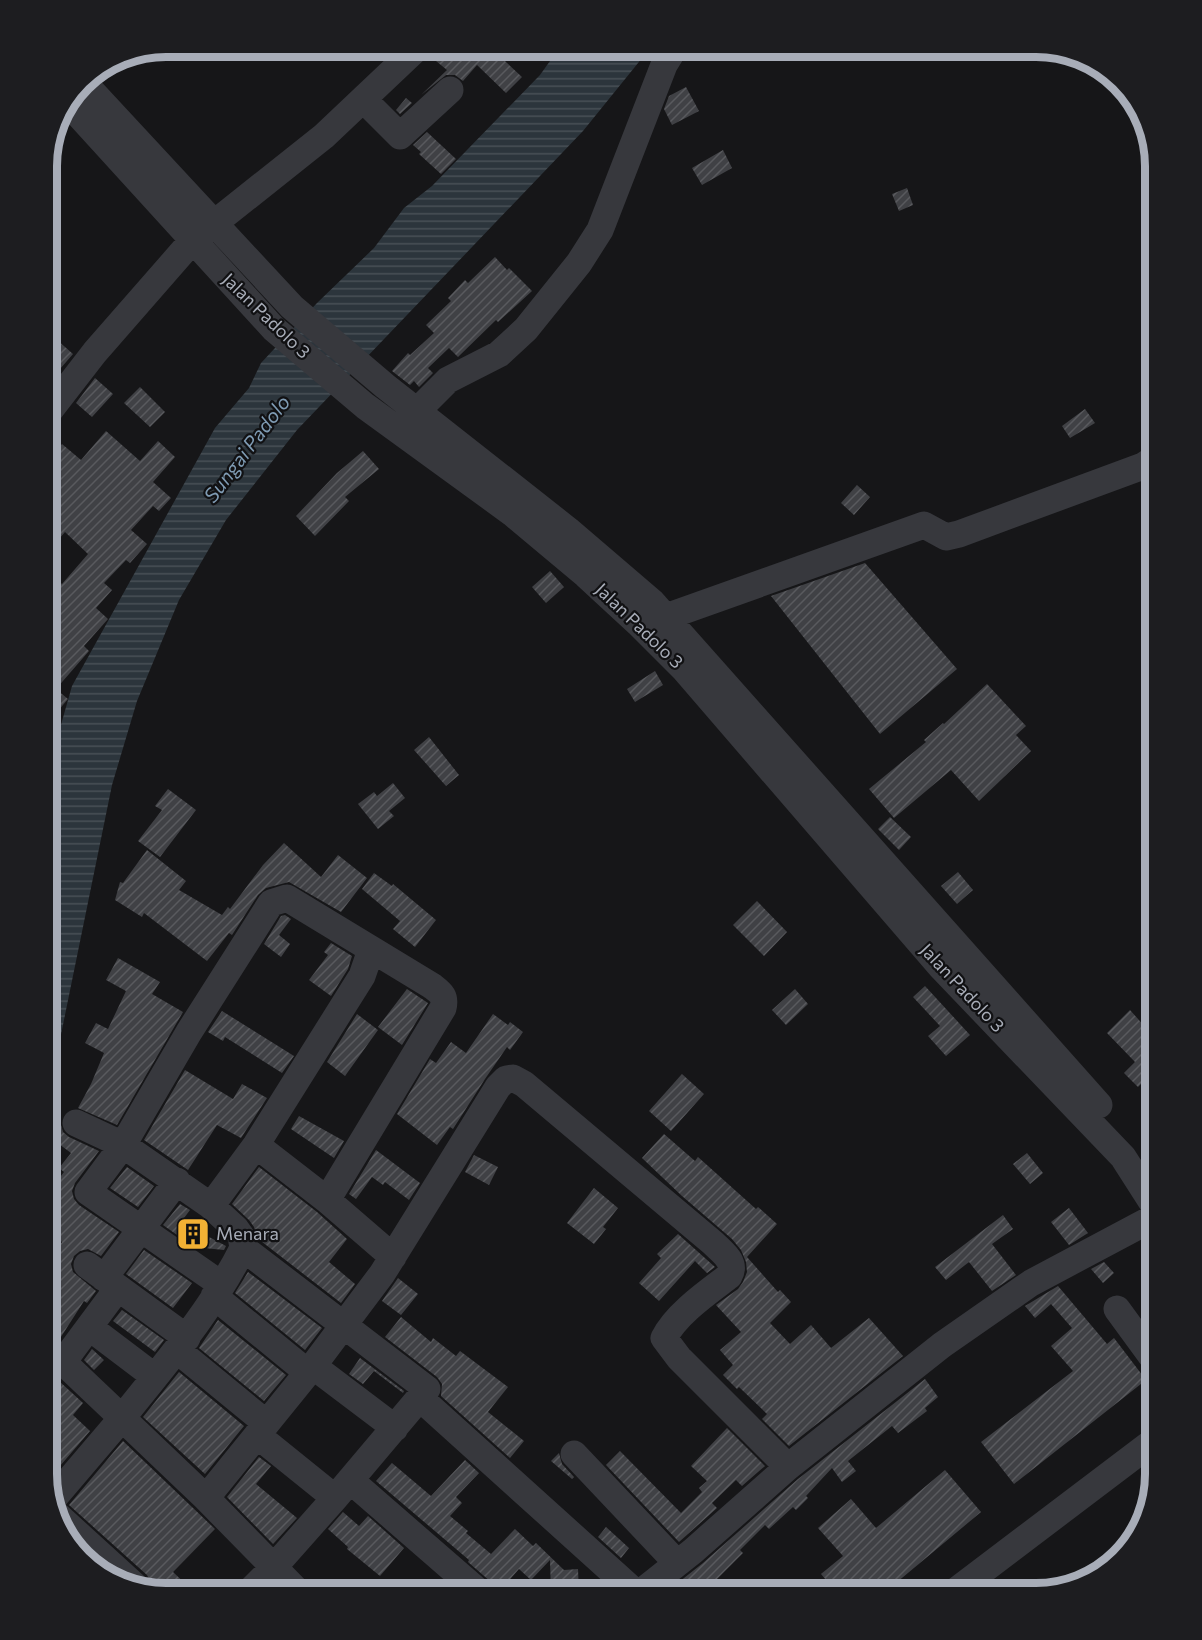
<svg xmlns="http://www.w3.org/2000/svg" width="1202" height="1640" font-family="Commissioner,sans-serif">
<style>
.water{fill:url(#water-rules)}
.building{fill:url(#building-hatch)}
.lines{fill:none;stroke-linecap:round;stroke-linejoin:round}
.minor{stroke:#37383d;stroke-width:27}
.labels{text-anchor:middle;stroke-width:4.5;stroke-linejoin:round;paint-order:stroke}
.street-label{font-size:18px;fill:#a8adb8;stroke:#111113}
.poi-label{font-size:18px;fill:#a8adb8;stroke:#111113;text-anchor:start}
.water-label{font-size:20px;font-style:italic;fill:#7f9bb3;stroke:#111113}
.rim{fill:none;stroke:#a8adb8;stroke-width:8}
</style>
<defs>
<pattern id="water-rules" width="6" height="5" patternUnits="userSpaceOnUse" patternTransform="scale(1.5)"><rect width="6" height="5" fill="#2c353c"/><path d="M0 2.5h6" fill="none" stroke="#485056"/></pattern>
<pattern id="building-hatch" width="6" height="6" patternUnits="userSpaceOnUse" patternTransform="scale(1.5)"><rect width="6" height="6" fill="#404145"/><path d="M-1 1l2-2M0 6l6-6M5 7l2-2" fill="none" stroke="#595a5e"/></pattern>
</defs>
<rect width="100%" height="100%" fill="#161618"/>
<path class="water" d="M 560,47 L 651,47 L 583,131 L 297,430 L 226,520 L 179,600 L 137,701 L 112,785 L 47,1103 L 47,774 L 72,686 L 215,428 L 249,388 L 261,363 L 317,303 L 374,248 L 404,208 L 432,186 L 540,75 Z"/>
<path class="building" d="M 449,47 L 490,47 L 522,77 L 506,93 L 477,65 L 463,81 L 455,75 L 446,75 L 421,95 L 447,70 L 436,61 Z
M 686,87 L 699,111 L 672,125 L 664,109 L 669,96 Z
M 406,98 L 412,103 L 400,114 L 396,110 Z
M 427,132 L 456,159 L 441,174 L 419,154 L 421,152 L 413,145 Z
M 723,150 L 732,168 L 702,185 L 692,168 Z
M 907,188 L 913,205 L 899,211 L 892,194 Z
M 495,257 L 507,270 L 509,268 L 532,291 L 498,322 L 496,320 L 458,357 L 449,348 L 428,368 L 433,373 L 419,387 L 414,381 L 410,385 L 392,371 L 408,353 L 410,355 L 434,333 L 426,325 L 451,301 L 448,298 L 465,280 L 468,283 Z
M 47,331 L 73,354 L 60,369 L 47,357 Z
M 95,378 L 113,394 L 92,417 L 76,403 Z
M 140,387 L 165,412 L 150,427 L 124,403 Z
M 1085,409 L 1095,423 L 1070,438 L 1062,426 Z
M 106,431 L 140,461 L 158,441 L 175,457 L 153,482 L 171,498 L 159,511 L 153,506 L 131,530 L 147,544 L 130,563 L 126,560 L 104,583 L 112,590 L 96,608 L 108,619 L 84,646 L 89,651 L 56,689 L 68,699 L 47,724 L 47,571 L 62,584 L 88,554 L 65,532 L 47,553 L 47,460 L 62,444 L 81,460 Z
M 363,451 L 379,469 L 345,497 L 349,501 L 315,536 L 296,516 L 337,473 Z
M 857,485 L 870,497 L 854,515 L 841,503 Z
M 865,563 L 957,669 L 880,734 L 771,596 Z
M 550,571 L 564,587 L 546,603 L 532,587 Z
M 655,671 L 663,685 L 635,702 L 627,689 Z
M 987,684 L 1026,726 L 1016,735 L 1031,751 L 979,801 L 951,770 L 894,818 L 869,789 L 926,742 L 924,740 L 943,723 L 944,724 Z
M 429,737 L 459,775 L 446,786 L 414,750 Z
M 393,783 L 405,798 L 389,811 L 394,816 L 378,829 L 358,804 L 374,792 L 377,796 Z
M 168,789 L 196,810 L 160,857 L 138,841 L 162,810 L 155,806 Z
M 890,817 L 911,837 L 899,850 L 878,829 Z
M 284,843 L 321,877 L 338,855 L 367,878 L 341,912 L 289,882 L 266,888 L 258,895 L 232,935 L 229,933 L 207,961 L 144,913 L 142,917 L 115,900 L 120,882 L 123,883 L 147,850 L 186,881 L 179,890 L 222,915 L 228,907 L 230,909 L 263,865 Z
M 958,872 L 973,890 L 957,904 L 941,886 Z
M 374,873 L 392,886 L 393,884 L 436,920 L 415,947 L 393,929 L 400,921 L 362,889 Z
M 757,901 L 787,932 L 764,956 L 733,925 Z
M 285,915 L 291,919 L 279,935 L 290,944 L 281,957 L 264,944 L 281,916 Z
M 331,943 L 352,956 L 348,969 L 331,996 L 309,980 L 328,955 L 324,952 Z
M 118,958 L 160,982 L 152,994 L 183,1012 L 117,1125 L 78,1108 L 91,1084 L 104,1053 L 85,1043 L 96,1023 L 108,1029 L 126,991 L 106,980 Z
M 925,986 L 970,1035 L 946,1056 L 928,1036 L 940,1026 L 913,997 Z
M 407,989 L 428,1003 L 402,1045 L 378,1027 Z
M 795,989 L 808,1004 L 786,1025 L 772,1010 Z
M 1130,1010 L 1155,1038 L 1155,1070 L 1138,1087 L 1124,1073 L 1135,1062 L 1107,1033 Z
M 222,1011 L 294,1056 L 282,1073 L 225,1037 L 223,1041 L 208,1032 Z
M 357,1014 L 378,1030 L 345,1076 L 327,1062 Z
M 493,1014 L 508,1025 L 510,1022 L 523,1032 L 510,1050 L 507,1047 L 485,1079 L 453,1129 L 450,1127 L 437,1145 L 397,1114 L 430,1059 L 436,1063 L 451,1042 L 466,1053 Z
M 185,1070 L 233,1099 L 242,1084 L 267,1098 L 241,1138 L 217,1125 L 188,1170 L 144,1140 Z
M 682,1074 L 704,1094 L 671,1131 L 649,1111 Z
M 299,1116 L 344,1141 L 334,1158 L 291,1129 Z
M 61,1125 L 63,1132 L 69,1137 L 99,1151 L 75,1183 L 72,1191 L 74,1199 L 79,1205 L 119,1232 L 101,1256 L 88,1249 L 80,1251 L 74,1256 L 71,1264 L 73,1272 L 96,1291 L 87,1303 L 84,1301 L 59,1340 L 47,1336 L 47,1313 L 59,1295 L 47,1286 L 47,1282 L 56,1271 L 47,1262 L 62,1242 L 47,1230 L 47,1212 L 55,1201 L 47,1194 L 64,1172 L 59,1168 L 71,1153 L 51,1138 Z
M 664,1134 L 695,1161 L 698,1157 L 756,1209 L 758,1207 L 777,1224 L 747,1257 L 778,1292 L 780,1290 L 791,1302 L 770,1323 L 790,1344 L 811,1325 L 831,1348 L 869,1318 L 903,1356 L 789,1446 L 762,1419 L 767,1414 L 739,1387 L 737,1389 L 723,1375 L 733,1365 L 720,1350 L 741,1332 L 716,1305 L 738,1289 L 743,1282 L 747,1272 L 746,1262 L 741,1250 L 732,1239 L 682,1196 L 642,1158 Z
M 376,1150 L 420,1183 L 409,1200 L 385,1182 L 383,1185 L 372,1177 L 356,1199 L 349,1194 Z
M 1027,1153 L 1043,1173 L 1030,1184 L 1013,1164 Z
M 474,1155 L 498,1167 L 489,1185 L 465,1172 Z
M 127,1167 L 154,1186 L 138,1207 L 110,1188 Z
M 259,1167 L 317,1212 L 347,1239 L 329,1262 L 355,1284 L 341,1303 L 257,1238 L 254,1227 L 249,1220 L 232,1204 Z
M 594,1188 L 618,1208 L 603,1227 L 606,1229 L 594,1244 L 567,1223 Z
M 180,1204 L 190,1210 L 181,1222 L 226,1246 L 224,1250 L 194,1247 L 163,1225 Z
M 1069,1208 L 1088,1233 L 1069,1245 L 1051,1222 Z
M 1003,1215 L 1013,1229 L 992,1244 L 1016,1275 L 992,1291 L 969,1262 L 946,1280 L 935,1267 Z
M 678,1234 L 715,1267 L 707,1273 L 695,1261 L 659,1301 L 639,1283 L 661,1258 L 657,1254 Z
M 144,1250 L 192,1283 L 173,1308 L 126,1274 Z
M 1104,1262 L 1114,1273 L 1103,1283 L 1091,1269 Z
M 248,1272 L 322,1328 L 305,1350 L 235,1293 Z
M 398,1278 L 418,1294 L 401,1315 L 382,1301 Z
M 1058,1286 L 1107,1344 L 1114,1338 L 1146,1380 L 1014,1484 L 981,1442 L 1073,1371 L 1051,1346 L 1072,1328 L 1051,1304 L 1035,1318 L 1025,1306 Z
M 122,1310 L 164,1340 L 155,1352 L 113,1321 Z
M 401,1317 L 431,1342 L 433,1338 L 456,1356 L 460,1351 L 508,1387 L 488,1412 L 524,1441 L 510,1458 L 441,1396 L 442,1384 L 437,1377 L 385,1337 Z
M 218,1320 L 286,1375 L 264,1401 L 199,1348 Z
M 92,1349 L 104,1360 L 94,1370 L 84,1360 Z
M 360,1358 L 404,1391 L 403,1393 L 374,1371 L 363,1384 L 349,1374 Z
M 47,1370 L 83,1403 L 73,1415 L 90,1431 L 48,1480 L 46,1441 L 53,1434 L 47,1428 Z
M 179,1372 L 244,1426 L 205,1474 L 143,1417 Z
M 925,1379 L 938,1397 L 925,1408 L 927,1411 L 898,1433 L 892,1426 L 848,1461 L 856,1471 L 842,1482 L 832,1468 L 806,1496 L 808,1498 L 796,1510 L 793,1507 L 769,1529 L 765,1525 L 740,1550 L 743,1553 L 716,1580 L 728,1593 L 665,1593 L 703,1563 L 798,1479 Z
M 727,1428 L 765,1466 L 742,1486 L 736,1480 L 712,1503 L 717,1508 L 679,1542 L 606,1465 L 620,1451 L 681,1513 L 702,1492 L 699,1488 L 707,1481 L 691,1466 Z
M 123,1441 L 215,1529 L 173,1572 L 195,1593 L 158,1593 L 151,1591 L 151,1583 L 147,1575 L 69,1505 Z
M 559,1453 L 562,1464 L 574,1477 L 572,1479 L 551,1461 Z
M 259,1457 L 271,1466 L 256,1484 L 297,1518 L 273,1544 L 227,1497 Z
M 465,1460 L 479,1473 L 456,1497 L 462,1503 L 450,1516 L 468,1531 L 466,1533 L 491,1554 L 515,1529 L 533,1546 L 536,1543 L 564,1570 L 578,1569 L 579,1593 L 551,1593 L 550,1560 L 531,1580 L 519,1569 L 498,1593 L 495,1593 L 495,1587 L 491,1582 L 468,1562 L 469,1560 L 376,1481 L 392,1463 L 431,1496 Z
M 945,1470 L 981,1512 L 884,1593 L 837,1593 L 821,1574 L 843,1556 L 818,1528 L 851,1499 L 876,1528 Z
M 343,1512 L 359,1526 L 368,1516 L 404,1548 L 380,1576 L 347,1549 L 348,1547 L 328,1529 Z
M 606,1527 L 629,1548 L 621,1558 L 598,1537 Z"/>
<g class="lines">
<path class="minor" d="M 83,82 L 292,307 L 385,386 L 568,530 L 652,602 L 1099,1105
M 364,100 L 400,136 L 450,90
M 67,102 L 274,329 L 365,406 L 512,513 L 586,575 L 638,623 L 684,669 L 941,967 L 1123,1157 L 1155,1207
M 417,411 L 448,380 L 499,354 L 526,329 L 579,263 L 600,230 L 664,65 L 675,47
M 47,414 L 95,352 L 192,241 L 324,136 L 418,47
M 666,617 L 924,525 L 946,537 L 959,534 L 1143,466 L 1155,458
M 76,1123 L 123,1145 L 211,1206 L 236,1229 L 241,1236 L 243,1248 C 212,1310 165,1364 122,1418 L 206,1498 L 299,1593
M 256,1145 L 327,1200 L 393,1257
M 211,1206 L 256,1145 L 362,976 L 371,950
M 243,1248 L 427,1389 L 335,1498 L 273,1568 L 248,1593
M 87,1265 L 187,1338
M 104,1278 L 177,1181
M 222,1285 L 88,1192 L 123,1145 L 189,1032 L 271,903 L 287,898 L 432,986 C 441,993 446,996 443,1008 L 327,1200
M 214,1296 L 307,1372
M 1117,1309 L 1155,1361
M 89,1327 L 155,1377
M 177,1350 L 266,1423
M 47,1351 L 63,1362 L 122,1418 L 53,1499
M 63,1362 L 118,1288
M 313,1366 L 395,1428
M 420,1398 L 636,1593
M 257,1435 L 335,1498
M 574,1454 L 677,1563
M 350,1480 L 480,1593
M 206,1498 L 313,1366 L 382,1274 L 498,1087 L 506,1079 L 513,1078 L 524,1084 L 713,1243 C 723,1253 737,1262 729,1276 C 708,1292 676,1314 664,1338 L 679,1358 L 788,1467
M 57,1515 L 136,1587
M 640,1593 L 693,1551 L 788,1467 L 942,1345 L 1031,1283 L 1155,1217
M 953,1593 L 1155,1440"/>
</g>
<defs>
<symbol id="building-square" viewBox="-11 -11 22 22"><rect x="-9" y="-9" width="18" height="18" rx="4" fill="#f2b134" stroke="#111113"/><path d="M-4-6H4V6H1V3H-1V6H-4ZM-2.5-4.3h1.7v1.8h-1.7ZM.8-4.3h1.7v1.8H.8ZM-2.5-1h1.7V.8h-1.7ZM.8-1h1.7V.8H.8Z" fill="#111"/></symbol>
</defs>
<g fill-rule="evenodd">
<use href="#building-square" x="174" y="1215" width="38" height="38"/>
</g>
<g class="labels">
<g class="street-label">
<text transform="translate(266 316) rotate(44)" y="6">Jalan Padolo 3</text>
<text transform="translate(639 626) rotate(44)" y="6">Jalan Padolo 3</text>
<text transform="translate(962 988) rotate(47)" y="6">Jalan Padolo 3</text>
</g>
<g class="poi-label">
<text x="216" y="1240">Menara</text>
</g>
<g class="water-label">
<text transform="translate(247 449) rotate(-53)" y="7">Sungai Padolo</text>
</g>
</g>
<path d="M0 0H1202V1640H0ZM166 57H1036A109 109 0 0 1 1145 166V1474A109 109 0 0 1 1036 1583H166A109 109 0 0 1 57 1474V166A109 109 0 0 1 166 57Z" fill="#1d1d20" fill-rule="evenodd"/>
<path class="rim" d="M166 57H1036A109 109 0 0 1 1145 166V1474A109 109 0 0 1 1036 1583H166A109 109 0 0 1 57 1474V166A109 109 0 0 1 166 57Z"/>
</svg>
